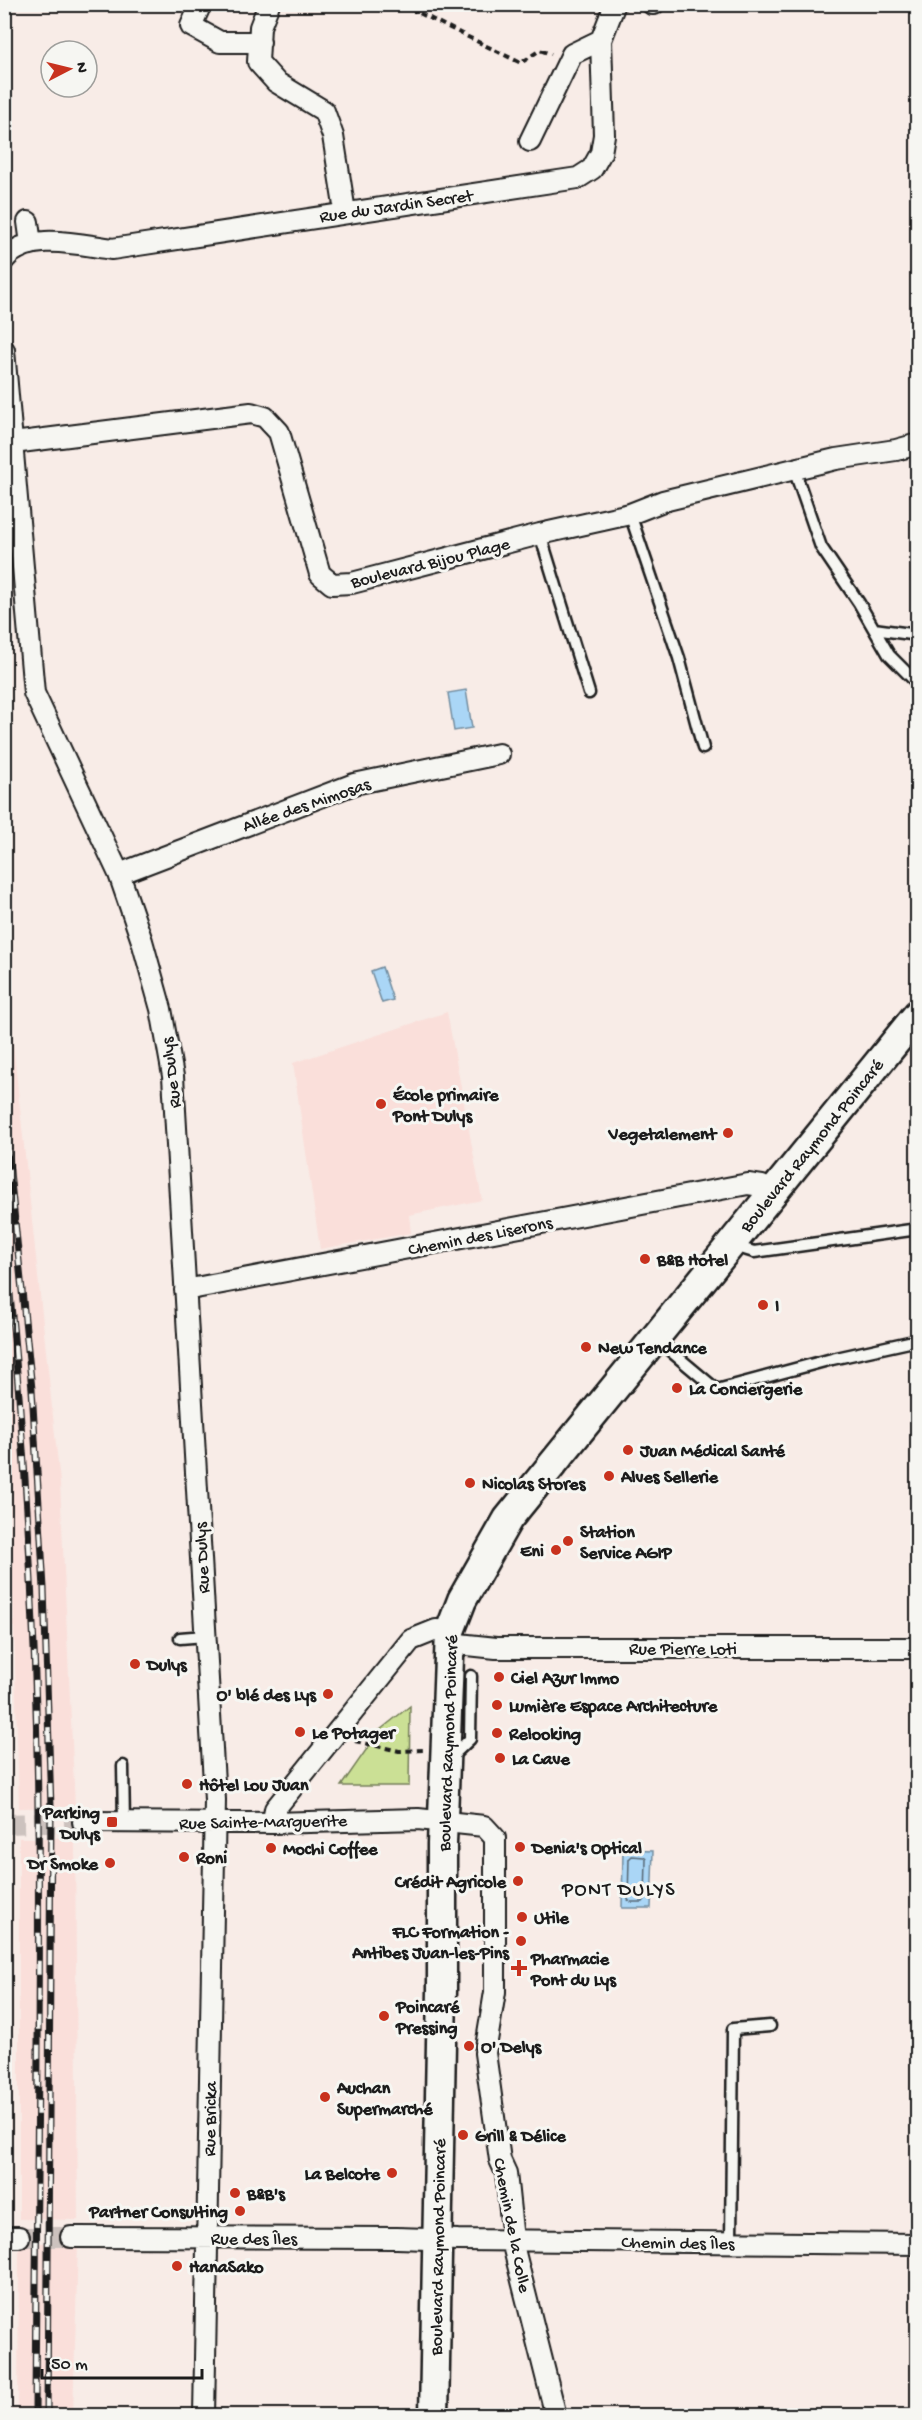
<svg xmlns="http://www.w3.org/2000/svg" width="922" height="2420" font-family="'Gochi Hand',sans-serif">
<style>
.built{fill:#fadfda}
.green{fill:#cbe095;stroke:#747e58;stroke-width:1.5}
.water{fill:#aad6f6;stroke:#718c9f;stroke-width:1.5}
.lines{fill:none;stroke-linecap:round;stroke-linejoin:round}
.shore{stroke:#556673;stroke-width:1.5}
.street-tunnel{stroke:#ccc2be;stroke-width:20;stroke-dasharray:20 10;stroke-linecap:butt}
.lane-casing{stroke:#1c1c1c;stroke-width:15}
.street-casing{stroke:#1c1c1c;stroke-width:24}
.secondary-casing{stroke:#1c1c1c;stroke-width:33}
.path{stroke:#1c1c1c;stroke-width:4;stroke-dasharray:6 4.5;stroke-linecap:butt}
.lane{stroke:#f6f6f2;stroke-width:10}
.street{stroke:#f6f6f2;stroke-width:20}
.secondary{stroke:#f6f6f2;stroke-width:28}
.rail-casing{stroke:#1c1c1c;stroke-width:7}
.rail{stroke:#f6f6f2;stroke-width:4.5;stroke-dasharray:14;stroke-linecap:butt}
.poi-dot{fill:#c8321e;stroke:#f6f6f2;stroke-width:2}
.labels{text-anchor:middle;stroke-width:6;stroke-linejoin:round;paint-order:stroke}
.street-label{font-size:18px;fill:#1c1c1c;stroke:#f6f6f2}
.poi-label{font-size:18px;font-weight:bold;fill:#1c1c1c;stroke:#f6f6f2;text-anchor:start}
.neighbourhood-label{font-size:20px;letter-spacing:1.5px;fill:#1c1c1c;stroke:#f6f6f2}
</style>
<rect width="100%" height="100%" fill="#f8ece7"/>
<filter id="ink" filterUnits="userSpaceOnUse"><feTurbulence type="fractalNoise" baseFrequency=".0167" numOctaves="2"/><feDisplacementMap in="SourceGraphic" scale="12" xChannelSelector="R" yChannelSelector="G"/><feConvolveMatrix kernelMatrix="1 2 1 2 8 2 1 2 1" color-interpolation-filters="sRGB"/></filter>
<g filter="url(#ink)">
<path class="built" d="M 4,959 L 60,1482 L 75,1807 L 19,1808 L 10,1484 L 4,1375 Z
M 447,1012 L 482,1200 L 409,1215 L 411,1233 L 320,1249 L 293,1063 Z
M 19,1838 L 75,1838 L 78,2220 L 19,2219 Z
M 19,2243 L 78,2243 L 73,2415 L 18,2416 Z"/>
<path class="green" d="M 410,1706 L 409,1786 L 341,1786 L 380,1730 Z"/>
<path class="water" d="M 466,690 L 472,728 L 454,731 L 448,693 Z
M 382,967 L 393,1000 L 382,1003 L 371,971 Z
M 623,1850 L 653,1851 L 651,1908 L 622,1908 Z"/>
<g class="lines">
<path class="shore" d="M 632,1856 L 644,1857 L 646,1859 L 645,1899 L 643,1902 L 631,1902 L 628,1900 L 629,1859 Z"/>
<path class="street-tunnel" d="M 4,1824 L 83,1822
M 19,2237 L 71,2237"/>
<defs>
<path id="lane" d="M 794,469 L 821,547 L 859,603 L 889,655 L 918,684
M 630,514 L 679,658 L 703,748
M 540,534 L 589,693
M 874,629 L 918,635
M 731,1245 L 754,1252 L 918,1229
M 655,1338 L 717,1390 L 832,1359 L 918,1340
M 180,1638 L 205,1636
M 449,1759 L 470,1739 L 471,1676
M 123,1766 L 124,1823
M 731,2243 L 733,2029 L 770,2026"/>
<path id="street" d="M 201,4 L 191,26 L 220,42 L 260,42
M 269,4 L 260,27 L 258,62 L 276,82 L 324,111 L 333,136 L 345,212
M 652,4 L 654,4
M 530,141 L 572,54 L 601,40
M 28,222 L 31,244
M 4,260 C 28,230 80,245 112,249 L 578,178 L 592,169 L 601,153 L 604,135 L 601,40 L 615,4
M 4,350 L 34,693 L 119,874 L 142,941 L 161,1009 L 173,1076 L 215,1800 L 204,2416
M 13,443 L 251,413 L 265,417 L 279,432 L 320,574 L 332,584 L 352,583 L 540,534 L 630,514 L 663,501 L 836,459 L 896,450 L 918,444
M 119,874 L 354,784 L 499,754
M 185,1290 L 748,1184 L 762,1186 L 773,1192
M 449,1643 L 496,1648 L 918,1648
M 83,1822 L 273,1823 L 418,1819 L 484,1826 L 495,1838 L 495,1992 L 485,2053 L 500,2160 L 506,2173 L 514,2249 L 556,2416
M 273,1823 L 275,1809 L 411,1640 L 436,1630 L 450,1631
M 4,2237 L 19,2237
M 71,2237 L 397,2238 L 458,2240 L 918,2244"/>
<path id="secondary" d="M 434,2416 L 442,1990 L 442,1844 L 450,1631 L 462,1600 L 508,1519 L 918,1014"/>
</defs>
<use href="#lane" class="lane-casing"/>
<use href="#street" class="street-casing"/>
<use href="#secondary" class="secondary-casing"/>
<path class="path" d="M 401,4 L 521,63 L 540,50 L 551,54
M 4,287 L 10,280
M 355,1741 L 399,1751 L 424,1750"/>
<use href="#lane" class="lane"/>
<use href="#street" class="street"/>
<use href="#secondary" class="secondary"/>
<defs>
<path id="rail" d="M 4,1113 L 32,1389 L 44,1588 L 51,1808 L 47,2416
M 4,1234 C 24,1425 36,1617 38,1809 C 40,2011 36,2214 35,2416"/>
</defs>
<use href="#rail" class="rail-casing"/>
<use href="#rail" class="rail"/>
</g>
</g>
<g class="poi-dot">
<circle cx="381" cy="1104" r="6"/>
<circle cx="728" cy="1133" r="6"/>
<circle cx="645" cy="1259" r="6"/>
<circle cx="763" cy="1305" r="6"/>
<circle cx="586" cy="1347" r="6"/>
<circle cx="677" cy="1388" r="6"/>
<circle cx="628" cy="1450" r="6"/>
<circle cx="609" cy="1476" r="6"/>
<circle cx="470" cy="1483" r="6"/>
<circle cx="568" cy="1541" r="6"/>
<circle cx="556" cy="1550" r="6"/>
<circle cx="135" cy="1664" r="6"/>
<circle cx="499" cy="1677" r="6"/>
<circle cx="328" cy="1694" r="6"/>
<circle cx="497" cy="1705" r="6"/>
<circle cx="300" cy="1732" r="6"/>
<circle cx="497" cy="1733" r="6"/>
<circle cx="500" cy="1758" r="6"/>
<circle cx="187" cy="1784" r="6"/>
<rect x="106" y="1816" width="12" height="12" rx="3"/>
<circle cx="520" cy="1847" r="6"/>
<circle cx="271" cy="1848" r="6"/>
<circle cx="184" cy="1857" r="6"/>
<circle cx="110" cy="1863" r="6"/>
<circle cx="518" cy="1881" r="6"/>
<circle cx="522" cy="1917" r="6"/>
<circle cx="521" cy="1941" r="6"/>
<path d="M516 1959h6v6h6v6h-6v6h-6v-6h-6v-6h6z"/>
<circle cx="384" cy="2016" r="6"/>
<circle cx="469" cy="2046" r="6"/>
<circle cx="325" cy="2097" r="6"/>
<circle cx="463" cy="2135" r="6"/>
<circle cx="392" cy="2173" r="6"/>
<circle cx="235" cy="2193" r="6"/>
<circle cx="240" cy="2211" r="6"/>
<circle cx="177" cy="2266" r="6"/>
</g>
<g class="labels">
<g class="street-label">
<text transform="translate(396 205) rotate(-8)" y="6">Rue du Jardin Secret</text>
<text transform="translate(430 562) rotate(-14)" y="6">Boulevard Bijou Plage</text>
<text transform="translate(306 804) rotate(-19)" y="6">Allée des Mimosas</text>
<text transform="translate(170 1073) rotate(-97)" y="6">Rue Dulys</text>
<text transform="translate(811 1145) rotate(-51)" y="6">Boulevard Raymond Poincaré</text>
<text transform="translate(480 1235) rotate(-11)" y="6">Chemin des Liserons</text>
<text transform="translate(201 1558) rotate(-93)" y="6">Rue Dulys</text>
<text x="683" y="1654">Rue Pierre Loti</text>
<text transform="translate(447 1743) rotate(-88)" y="6">Boulevard Raymond Poincaré</text>
<text transform="translate(263 1821) rotate(-1)" y="6">Rue Sainte-Marguerite</text>
<text transform="translate(209 2119) rotate(-89)" y="6">Rue Bricka</text>
<text transform="translate(513 2225) rotate(79)" y="6">Chemin de la Colle</text>
<text x="254" y="2244">Rue des Îles</text>
<text transform="translate(678 2242) rotate(1)" y="6">Chemin des Îles</text>
<text transform="translate(437 2247) rotate(-89)" y="6">Boulevard Raymond Poincaré</text>
</g>
<g class="poi-label">
<text x="393" y="1100">École primaire<tspan x="393" dy="21">Pont Dulys</tspan></text>
<text x="716" y="1139" text-anchor="end">Vegetalement</text>
<text x="657" y="1265">B&amp;B Hotel</text>
<text x="775" y="1311">I</text>
<text x="598" y="1353">New Tendance</text>
<text x="689" y="1394">La Conciergerie</text>
<text x="640" y="1456">Juan Médical Santé</text>
<text x="621" y="1482">Alves Sellerie</text>
<text x="482" y="1489">Nicolas Stores</text>
<text x="580" y="1537">Station<tspan x="580" dy="21">Service AGIP</tspan></text>
<text x="544" y="1556" text-anchor="end">Eni</text>
<text x="147" y="1670">Dulys</text>
<text x="511" y="1683">Ciel Azur Immo</text>
<text x="316" y="1700" text-anchor="end">O' blé des Lys</text>
<text x="509" y="1711">Lumière Espace Architecture</text>
<text x="312" y="1738">Le Potager</text>
<text x="509" y="1739">Relooking</text>
<text x="512" y="1764">La Cave</text>
<text x="199" y="1790">Hôtel Lou Juan</text>
<text x="100" y="1818" text-anchor="end">Parking<tspan x="100" dy="21">Dulys</tspan></text>
<text x="532" y="1853">Denia's Optical</text>
<text x="283" y="1854">Mochi Coffee</text>
<text x="196" y="1863">Roni</text>
<text x="98" y="1869" text-anchor="end">Dr Smoke</text>
<text x="506" y="1887" text-anchor="end">Crédit Agricole</text>
<text x="534" y="1923">Utile</text>
<text x="509" y="1937" text-anchor="end">FLC Formation -<tspan x="509" dy="21">Antibes Juan-les-Pins</tspan></text>
<text x="531" y="1964">Pharmacie<tspan x="531" dy="21">Pont du Lys</tspan></text>
<text x="396" y="2012">Poincaré<tspan x="396" dy="21">Pressing</tspan></text>
<text x="481" y="2052">O' Delys</text>
<text x="337" y="2093">Auchan<tspan x="337" dy="21">Supermarché</tspan></text>
<text x="475" y="2141">Grill &amp; Délice</text>
<text x="380" y="2179" text-anchor="end">La Belcote</text>
<text x="247" y="2199">B&amp;B's</text>
<text x="228" y="2217" text-anchor="end">Partner Consulting</text>
<text x="189" y="2272">HanaSako</text>
</g>
<g class="neighbourhood-label">
<text x="619" y="1895">PONT DULYS</text>
</g>
</g>
<rect width="922" height="2420" fill="none" stroke="#f6f6f2" stroke-width="24"/>
<rect x="12" y="12" width="898" height="2396" fill="none" stroke="#1c1c1c" stroke-width="2" filter="url(#ink)"/>
<g transform="translate(69 69) rotate(83)"><circle r="28" fill="#f6f6f2" stroke="#9f9f9c" stroke-width="1.5"/>
<path d="M0-4.5L10 22L0 15L-10 22Z" fill="#c8321e"/>
<text y="-9" font-size="16" font-weight="bold" text-anchor="middle" fill="#1c1c1c">N</text>
</g>
<path d="M42 2369v9h160v-9" fill="none" stroke="#1c1c1c" stroke-width="3"/>
<text x="51" y="2369" font-size="18" fill="#1c1c1c" stroke="#f6f6f2" stroke-width="4.5" paint-order="stroke">50 m</text>
</svg>
